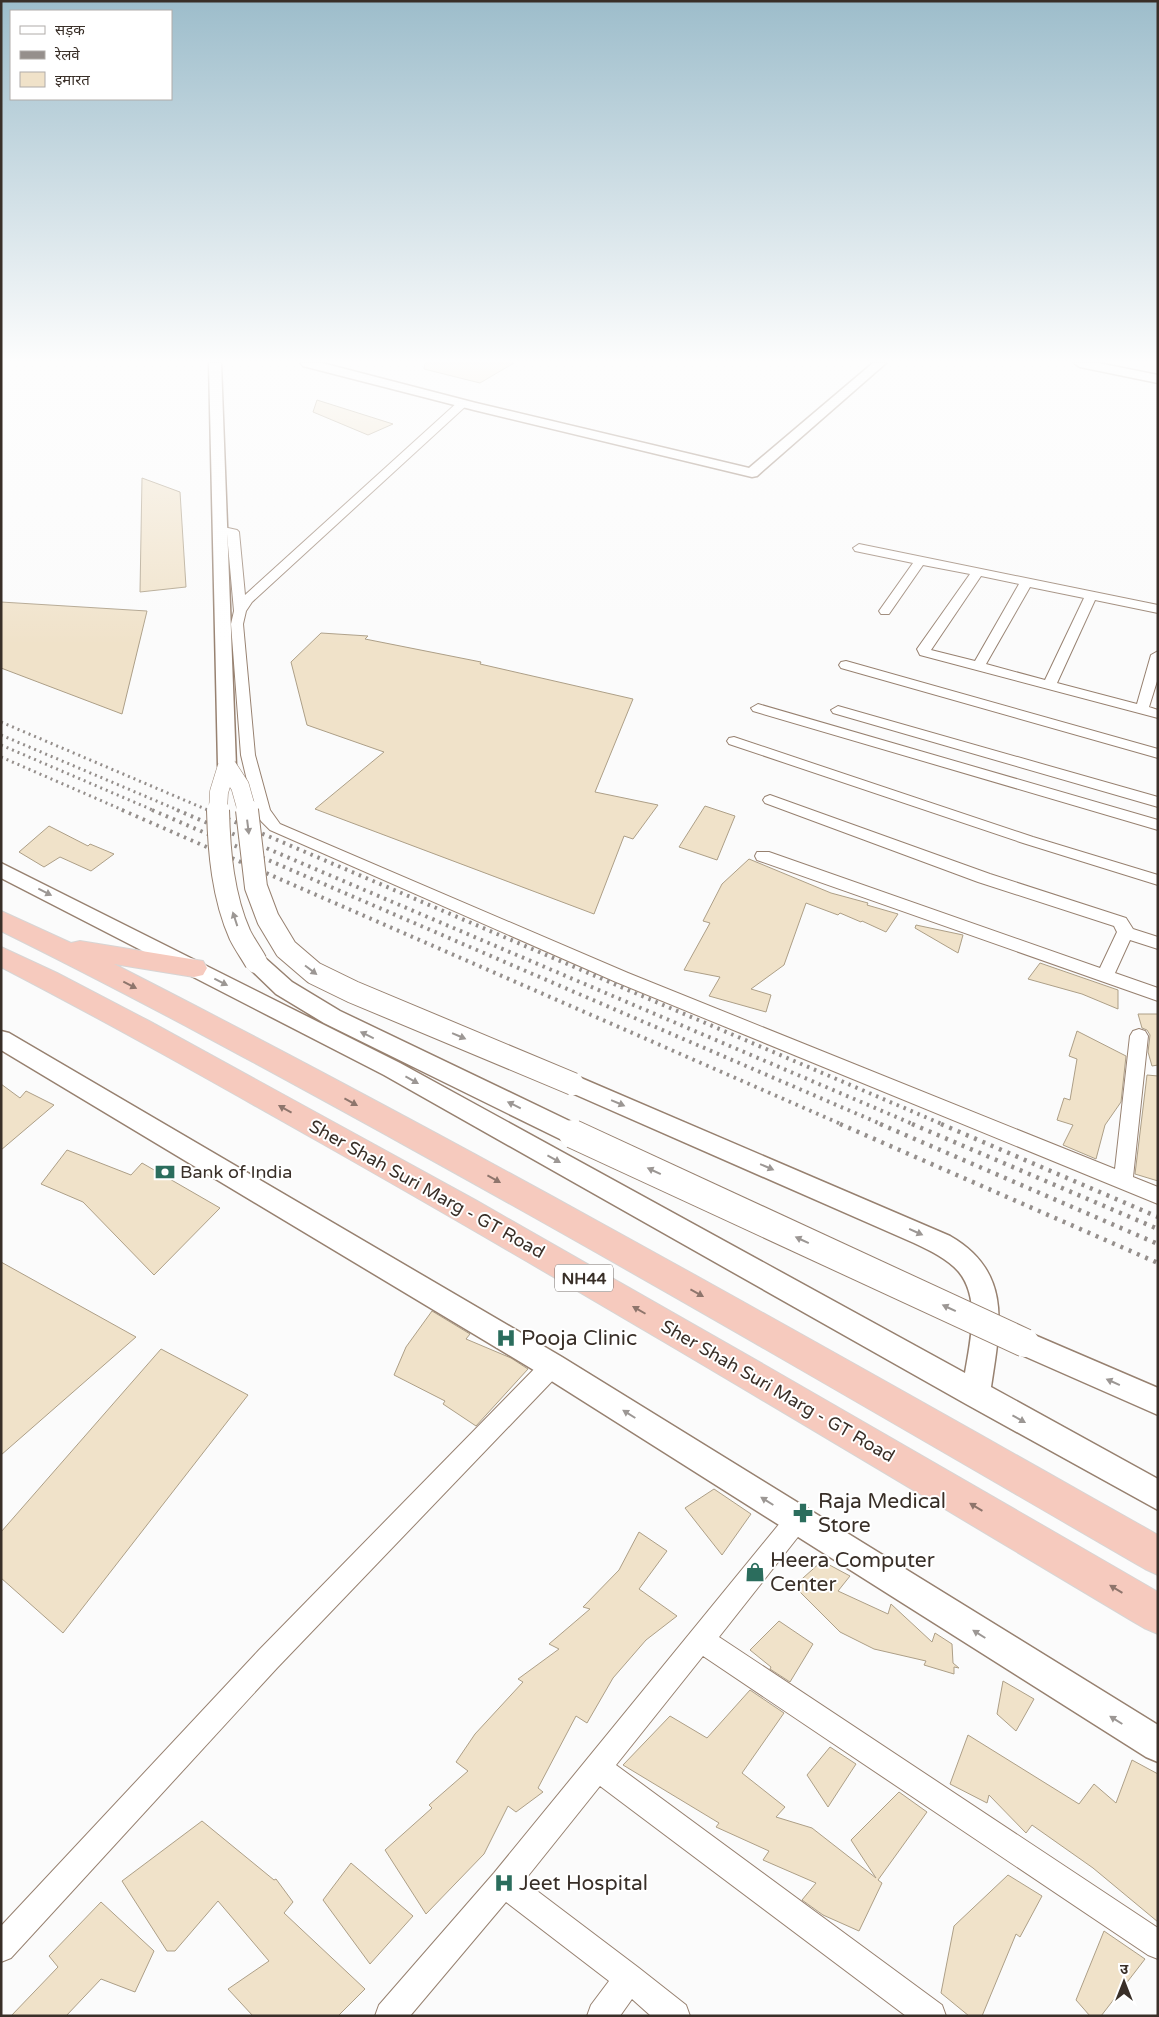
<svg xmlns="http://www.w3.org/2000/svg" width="1159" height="2017" font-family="'Varela Round','Noto Sans Devanagari',sans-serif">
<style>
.building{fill:#f0e2c9;stroke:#ad9f87}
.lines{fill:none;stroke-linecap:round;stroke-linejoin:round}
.minor-casing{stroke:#978170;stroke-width:2}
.tertiary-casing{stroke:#978170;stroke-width:3}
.trunk-casing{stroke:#d7d5d4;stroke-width:2}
.minor{fill:#fff;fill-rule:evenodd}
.tertiary{fill:#fff;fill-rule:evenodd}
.trunk{fill:#f6cabe;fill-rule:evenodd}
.rail-far2{stroke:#958f8c;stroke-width:3;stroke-dasharray:2 4;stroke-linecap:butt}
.rail-far1{stroke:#958f8c;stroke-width:4;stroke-dasharray:2.5 5;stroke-linecap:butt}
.rail{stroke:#958f8c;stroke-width:4.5;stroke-dasharray:3 6;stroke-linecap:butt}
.tertiary-bridge-far2-casing{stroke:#978170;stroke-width:19;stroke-linecap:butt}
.tertiary-bridge-far1-casing{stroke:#978170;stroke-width:24;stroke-linecap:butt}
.tertiary-bridge-casing{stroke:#978170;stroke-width:30;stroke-linecap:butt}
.tertiary-bridge-far2{stroke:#fff;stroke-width:18}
.tertiary-bridge-far1{stroke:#fff;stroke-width:22}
.tertiary-bridge{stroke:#fff;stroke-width:28}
.oneway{fill:#9c9794}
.oneway2{fill:#8e756c}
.labels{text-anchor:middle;stroke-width:4;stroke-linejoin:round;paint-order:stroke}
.shield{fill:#fff;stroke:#746d68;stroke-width:1}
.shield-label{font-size:16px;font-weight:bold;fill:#392f28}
.poi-label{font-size:18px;fill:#392f28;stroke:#fff;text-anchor:start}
.street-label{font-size:18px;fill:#392f28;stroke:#fff}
.near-poi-label{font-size:21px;fill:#392f28;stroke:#fff;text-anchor:start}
</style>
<rect width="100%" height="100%" fill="#fbfbfb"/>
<path class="building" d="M 425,363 L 514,363 L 480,383 L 424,369 Z
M 317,400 L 393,424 L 368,435 L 313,412 Z
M 142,478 L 180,492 L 186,587 L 140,592 Z
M 1,602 L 147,611 L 122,714 L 1,668 Z
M 321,633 L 368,636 L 365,639 L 481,662 L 480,664 L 633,699 L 595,792 L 658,805 L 633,839 L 624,836 L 594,914 L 315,809 L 384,752 L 307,725 L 291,662 Z
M 705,806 L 735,816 L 717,860 L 679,847 Z
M 49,826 L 88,846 L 90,844 L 114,854 L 91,871 L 60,857 L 44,867 L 19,852 Z
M 749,859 L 831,893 L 868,903 L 867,905 L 898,914 L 886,932 L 862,921 L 861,922 L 840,913 L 838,915 L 806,903 L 784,965 L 751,989 L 771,995 L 766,1012 L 709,996 L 720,977 L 684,970 L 710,923 L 703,921 L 722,884 Z
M 916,925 L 963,935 L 958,953 L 915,928 Z
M 1040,963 L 1118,990 L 1118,1009 L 1082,994 L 1028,979 Z
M 1138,1014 L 1158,1014 L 1158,1065 L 1152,1066 L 1148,1052 L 1150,1035 L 1147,1030 L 1142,1028 Z
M 1077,1031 L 1126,1056 L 1121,1102 L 1105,1125 L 1096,1159 L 1063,1145 L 1073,1125 L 1057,1120 L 1064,1098 L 1070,1100 L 1077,1059 L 1069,1056 Z
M 1147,1075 L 1158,1076 L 1158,1181 L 1135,1174 Z
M 1,1084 L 20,1098 L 26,1091 L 54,1105 L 1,1150 Z
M 67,1150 L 131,1175 L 142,1163 L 220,1208 L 154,1275 L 83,1202 L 41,1184 Z
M 1,1262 L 136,1337 L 1,1455 Z
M 432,1311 L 470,1334 L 466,1339 L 511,1358 L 528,1369 L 476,1426 L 443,1404 L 445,1401 L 394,1375 L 406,1347 Z
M 161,1349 L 248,1395 L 63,1633 L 1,1578 L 1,1532 Z
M 714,1489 L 751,1514 L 722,1555 L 685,1508 Z
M 639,1532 L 667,1551 L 639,1589 L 677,1616 L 646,1640 L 613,1678 L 587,1723 L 576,1716 L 538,1788 L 543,1792 L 516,1812 L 508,1806 L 484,1854 L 426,1914 L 385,1850 L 432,1808 L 429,1805 L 468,1771 L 456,1762 L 475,1734 L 523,1682 L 518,1679 L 559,1649 L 549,1644 L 590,1609 L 583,1607 L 619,1570 Z
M 822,1561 L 850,1576 L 838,1591 L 888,1614 L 891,1604 L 932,1642 L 935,1633 L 952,1644 L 953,1663 L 959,1668 L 954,1667 L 954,1674 L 924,1665 L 926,1661 L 874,1649 L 840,1632 L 794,1586 Z
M 779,1621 L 813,1644 L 790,1682 L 770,1669 L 771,1667 L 750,1650 Z
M 1003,1681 L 1034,1699 L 1016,1731 L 997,1714 Z
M 750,1690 L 784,1713 L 742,1773 L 785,1807 L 776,1817 L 812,1828 L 876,1878 L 851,1840 L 899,1792 L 927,1812 L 878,1880 L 882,1883 L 859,1931 L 823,1915 L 802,1900 L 816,1883 L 763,1860 L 769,1851 L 716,1827 L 719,1823 L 623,1765 L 670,1716 L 707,1738 Z
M 968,1735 L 1079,1804 L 1094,1784 L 1116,1803 L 1132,1760 L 1158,1774 L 1158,1922 L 1093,1868 L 1032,1825 L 1026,1833 L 989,1795 L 987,1803 L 950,1784 Z
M 830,1747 L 856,1764 L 828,1807 L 807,1775 Z
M 202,1821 L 274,1880 L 276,1879 L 293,1902 L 284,1913 L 365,1989 L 338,2016 L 253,2016 L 228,1989 L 269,1961 L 218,1901 L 175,1951 L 167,1951 L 122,1881 Z
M 351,1863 L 413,1916 L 370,1964 L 323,1900 Z
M 1008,1875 L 1042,1896 L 1020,1937 L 1016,1934 L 982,2016 L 969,2016 L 941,1993 L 954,1926 Z
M 101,1902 L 154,1951 L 135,1992 L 101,1979 L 66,2016 L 11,2016 L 58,1967 L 49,1956 Z
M 1104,1931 L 1145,1959 L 1101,2016 L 1090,2016 L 1076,2000 Z"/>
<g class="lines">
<defs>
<path id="minor" d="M 463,400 L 468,403 L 467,405 L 252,602 L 246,611 L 243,624 L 255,755 L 270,810 L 280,824 L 628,973 L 1115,1169 L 1130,1036 L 1133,1031 L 1139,1029 L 1145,1031 L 1148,1036 L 1133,1177 L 1158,1187 L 1158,1204 L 616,982 L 270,830 L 261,821 L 254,810 L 241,755 L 231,624 L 234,611 L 227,534 L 215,531 L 213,529 L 219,526 L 237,530 L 239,532 L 245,595 L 459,401 Z
M 859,544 L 1158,605 L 1158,613 L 1095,600 L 1057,683 L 1137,704 L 1151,655 L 1158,651 L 1158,678 L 1149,707 L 1158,710 L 1158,718 L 920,655 L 917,649 L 970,574 L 923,565 L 889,614 L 881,614 L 879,611 L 913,563 L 855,551 L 853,548 ZM 981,576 L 1019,584 L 975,661 L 931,650 ZM 1030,587 L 1084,598 L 1045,680 L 986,664 Z
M 846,661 L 1158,749 L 1158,758 L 841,668 L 839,665 L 841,662 Z
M 758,704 L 1158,820 L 1158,830 L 753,711 L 751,708 Z
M 838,706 L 1158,797 L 1158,807 L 833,713 L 831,710 Z
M 734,737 L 1033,837 L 1158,875 L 1158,885 L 1023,843 L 729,744 L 727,741 L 729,738 Z
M 770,795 L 990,874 L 1126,918 L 1133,929 L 1158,937 L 1158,949 L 1130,940 L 1115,973 L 1158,988 L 1158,1001 L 757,860 L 755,856 L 757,852 L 769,852 L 1100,968 L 1117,932 L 1114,926 L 978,882 L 765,803 L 763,800 L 765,797 Z
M 552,1356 L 560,1359 L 563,1366 L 560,1373 L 277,1668 L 11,1958 L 1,1962 L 1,1926 L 259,1650 L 544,1359 Z
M 797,1508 L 805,1512 L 809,1520 L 805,1528 L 719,1637 L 1158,1928 L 1158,1959 L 1148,1955 L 703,1656 L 616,1765 L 942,2005 L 946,2016 L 906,2016 L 600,1786 L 524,1881 L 639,1968 L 686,2005 L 690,2016 L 651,2016 L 632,1999 L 620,2016 L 587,2016 L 591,2005 L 609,1981 L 506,1902 L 410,2016 L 375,2016 L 379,2005 L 494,1873 L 789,1512 Z"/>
<path id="tertiary" d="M 209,363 L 221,363 L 236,766 L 234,770 L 227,772 L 220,770 L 218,766 Z
M 301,363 L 322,363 L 476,403 L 749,468 L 873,363 L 886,363 L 757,476 L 752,477 L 474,410 L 303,366 Z
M 1074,363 L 1098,363 L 1158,375 L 1158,383 L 1080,367 Z
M 1,863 L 400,1063 L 965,1373 C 970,1342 981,1299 959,1272 C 948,1259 929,1250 914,1243 L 565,1090 L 561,1084 L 565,1078 L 573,1075 L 581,1078 L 950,1236 C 1013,1272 1000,1327 991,1387 L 1158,1479 L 1158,1510 L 966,1404 L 384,1075 L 1,878 Z
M 256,954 L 264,957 L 292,982 L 340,1011 L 582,1127 L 585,1134 L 582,1141 L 573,1144 L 564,1141 L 324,1023 L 276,994 L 248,967 L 245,962 L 248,957 Z
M 1,1031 L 9,1033 L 562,1357 L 1158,1725 L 1158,1762 L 1146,1757 L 542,1375 L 1,1050 Z
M 1025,1331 L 1158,1388 L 1158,1415 L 1015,1352 L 1011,1343 L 1015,1334 Z"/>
<path id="trunk" d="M 1,911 L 71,943 L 80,941 L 203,961 L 207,968 L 203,975 L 194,977 L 114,964 C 467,1144 812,1340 1158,1535 L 1158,1575 L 1145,1569 C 900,1427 656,1284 408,1147 C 274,1073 139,999 1,931 Z
M 1,947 L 57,973 L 149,1021 L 477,1201 L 775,1371 L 1158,1592 L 1158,1634 L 1144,1628 C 871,1465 598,1300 321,1143 C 215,1083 109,1023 1,967 Z"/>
</defs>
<use href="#minor" class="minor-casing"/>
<use href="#tertiary" class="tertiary-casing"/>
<use href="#trunk" class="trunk-casing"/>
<use href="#minor" class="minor"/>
<use href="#tertiary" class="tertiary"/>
<use href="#trunk" class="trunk"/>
<path class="rail-far2" d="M 1,722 L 210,811
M 1,735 L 180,811
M 1,745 L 155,811
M 1,757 L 125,811"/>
<path class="rail-far1" d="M 122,810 L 843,1125
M 152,810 L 883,1125
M 177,810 L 915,1125
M 207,810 L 944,1125"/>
<path class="rail" d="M 840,1124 L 1158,1263
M 880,1124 L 1158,1244
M 912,1124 L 1158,1229
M 941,1124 L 1158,1217"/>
<defs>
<path id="tertiary-bridge-far2" d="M 227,766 L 240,786 L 247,811
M 218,811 L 219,792 L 227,766"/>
<path id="tertiary-bridge-far1" d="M 218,810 C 219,852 223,897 240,935 C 245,945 251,953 256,962
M 247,810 L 256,887 L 268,919 L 286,949 L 314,973 L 353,992 L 573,1084"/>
<path id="tertiary-bridge" d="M 573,1134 L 1025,1343"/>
</defs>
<use href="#tertiary-bridge-far2" class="tertiary-bridge-far2-casing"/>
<use href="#tertiary-bridge-far1" class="tertiary-bridge-far1-casing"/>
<use href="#tertiary-bridge" class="tertiary-bridge-casing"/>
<use href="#tertiary-bridge-far2" class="tertiary-bridge-far2"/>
<use href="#tertiary-bridge-far1" class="tertiary-bridge-far1"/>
<use href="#tertiary-bridge" class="tertiary-bridge"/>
</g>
<defs><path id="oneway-solid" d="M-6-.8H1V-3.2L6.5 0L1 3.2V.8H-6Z" transform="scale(1.25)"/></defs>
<g class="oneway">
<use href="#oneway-solid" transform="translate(248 827) rotate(83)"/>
<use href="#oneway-solid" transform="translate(45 892) rotate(27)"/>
<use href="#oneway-solid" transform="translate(235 919) rotate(-108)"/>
<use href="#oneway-solid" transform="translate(311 970) rotate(37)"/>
<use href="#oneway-solid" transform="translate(221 982) rotate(27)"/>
<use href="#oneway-solid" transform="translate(367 1035) rotate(-154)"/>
<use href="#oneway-solid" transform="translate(459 1036) rotate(23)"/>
<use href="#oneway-solid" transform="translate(412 1080) rotate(29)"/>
<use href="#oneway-solid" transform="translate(618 1103) rotate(23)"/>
<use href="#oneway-solid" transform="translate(514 1105) rotate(-154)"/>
<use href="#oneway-solid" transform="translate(554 1159) rotate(29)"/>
<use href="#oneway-solid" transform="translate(767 1167) rotate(23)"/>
<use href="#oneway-solid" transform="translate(654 1171) rotate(-155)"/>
<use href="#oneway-solid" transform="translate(916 1232) rotate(24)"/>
<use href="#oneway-solid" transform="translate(802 1240) rotate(-155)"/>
<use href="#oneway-solid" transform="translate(949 1308) rotate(-155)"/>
<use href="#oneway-solid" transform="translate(1113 1382) rotate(-156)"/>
<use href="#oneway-solid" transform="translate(629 1414) rotate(-148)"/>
<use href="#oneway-solid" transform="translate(1019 1419) rotate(29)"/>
<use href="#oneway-solid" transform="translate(767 1501) rotate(-148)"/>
<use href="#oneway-solid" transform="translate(979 1634) rotate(-148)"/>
<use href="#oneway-solid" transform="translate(1116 1720) rotate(-148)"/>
</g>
<g class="oneway2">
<use href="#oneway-solid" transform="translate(130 985) rotate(27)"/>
<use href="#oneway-solid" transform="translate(351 1102) rotate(29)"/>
<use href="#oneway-solid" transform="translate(285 1109) rotate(-151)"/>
<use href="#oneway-solid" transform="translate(494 1179) rotate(29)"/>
<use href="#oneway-solid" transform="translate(697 1293) rotate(29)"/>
<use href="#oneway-solid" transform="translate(639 1310) rotate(-150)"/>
<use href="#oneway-solid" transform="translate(976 1507) rotate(-149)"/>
<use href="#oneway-solid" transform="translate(1116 1589) rotate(-149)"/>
</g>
<linearGradient id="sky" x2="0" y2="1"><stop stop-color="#9dbdcb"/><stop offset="0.56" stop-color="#fdfdfd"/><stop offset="1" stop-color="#fdfdfd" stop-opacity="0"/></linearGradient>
<rect width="1159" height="645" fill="url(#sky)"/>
<defs>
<symbol id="bank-bare" viewBox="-9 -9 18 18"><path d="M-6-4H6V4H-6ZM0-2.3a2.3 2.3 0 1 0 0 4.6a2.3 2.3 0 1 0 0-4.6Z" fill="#2b6d5d" stroke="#fff" stroke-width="2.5" paint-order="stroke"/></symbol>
<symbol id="hospital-bare" viewBox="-9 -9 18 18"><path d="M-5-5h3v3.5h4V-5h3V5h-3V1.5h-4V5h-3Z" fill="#2b6d5d" stroke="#fff" stroke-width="2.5" paint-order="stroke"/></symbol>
<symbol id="pharmacy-bare" viewBox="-9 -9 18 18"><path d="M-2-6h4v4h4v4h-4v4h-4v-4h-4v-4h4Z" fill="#2b6d5d" stroke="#fff" stroke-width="2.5" paint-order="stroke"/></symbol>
<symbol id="shop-bare" viewBox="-9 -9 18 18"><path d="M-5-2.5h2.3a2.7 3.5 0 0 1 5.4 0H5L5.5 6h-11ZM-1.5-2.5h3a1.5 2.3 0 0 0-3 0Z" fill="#2b6d5d" stroke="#fff" stroke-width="2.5" paint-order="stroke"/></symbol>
</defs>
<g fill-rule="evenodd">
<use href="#bank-bare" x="151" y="1158" width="28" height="28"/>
<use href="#hospital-bare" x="492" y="1324" width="28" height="28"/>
<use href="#pharmacy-bare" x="789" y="1499" width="28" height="28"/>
<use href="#shop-bare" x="741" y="1558" width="28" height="28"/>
<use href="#hospital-bare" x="490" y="1869" width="28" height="28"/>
</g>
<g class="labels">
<rect class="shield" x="555" y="1264.5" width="58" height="27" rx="4"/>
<g class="shield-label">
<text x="584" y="1284">NH44</text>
</g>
<g class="poi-label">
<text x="180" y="1178">Bank of India</text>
</g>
<g class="street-label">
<text transform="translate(427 1189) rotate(29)" y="6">Sher Shah Suri Marg - GT Road</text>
<text transform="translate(778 1391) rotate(30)" y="6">Sher Shah Suri Marg - GT Road</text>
</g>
<g class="near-poi-label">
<text x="521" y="1345">Pooja Clinic</text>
<text x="818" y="1508">Raja Medical<tspan x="818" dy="24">Store</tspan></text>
<text x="770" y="1567">Heera Computer<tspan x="770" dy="24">Center</tspan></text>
<text x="519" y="1890">Jeet Hospital</text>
</g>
</g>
<rect width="1159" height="2017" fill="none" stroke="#392f28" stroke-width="5"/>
<rect x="10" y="10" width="162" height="90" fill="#ffffff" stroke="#b0aca9"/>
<rect x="20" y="26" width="25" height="8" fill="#ffffff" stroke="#b0aca9"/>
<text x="55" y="35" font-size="15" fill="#392f28">सड़क</text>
<rect x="20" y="51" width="25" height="8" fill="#958f8c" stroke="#b0aca9"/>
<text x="55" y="60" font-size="15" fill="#392f28">रेलवे</text>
<rect x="20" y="72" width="25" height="15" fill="#f0e2c9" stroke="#b0aca9"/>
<text x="55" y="85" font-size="15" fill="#392f28">इमारत</text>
<g transform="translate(1124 1982)" stroke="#ffffff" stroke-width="4" paint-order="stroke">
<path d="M0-4L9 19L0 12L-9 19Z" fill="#392f28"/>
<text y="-8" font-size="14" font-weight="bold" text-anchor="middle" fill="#392f28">उ</text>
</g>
</svg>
